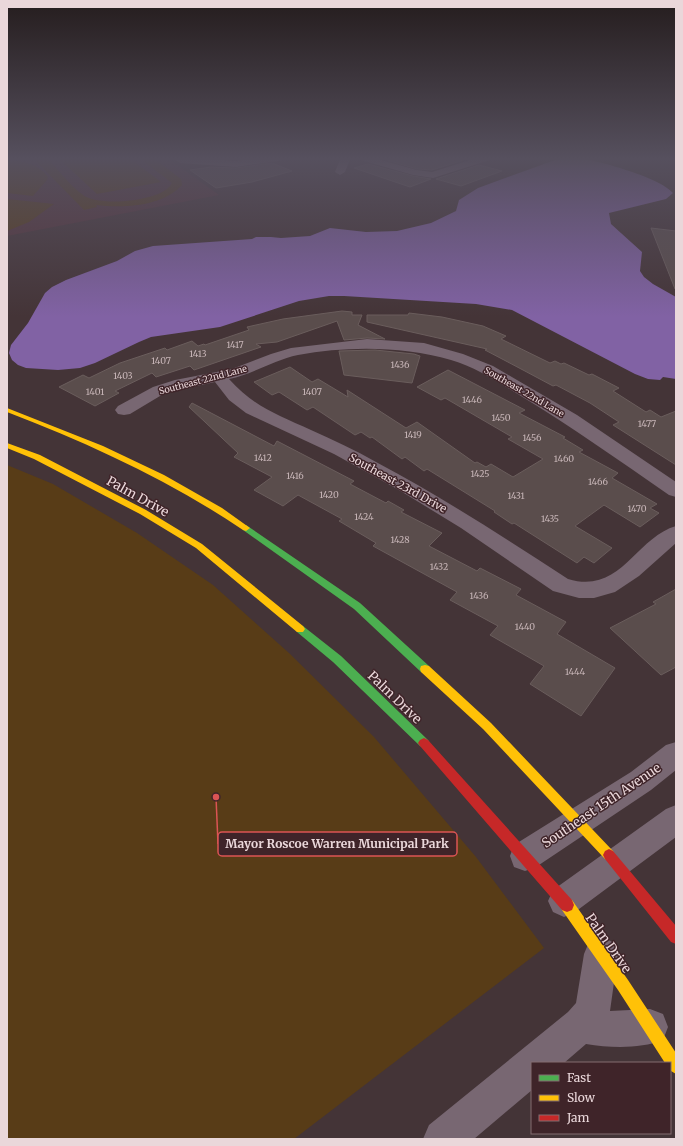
<svg xmlns="http://www.w3.org/2000/svg" width="683" height="1146" font-family="Merriweather,serif">
<style>
.built{fill:#54333a}
.green{fill:#583c17}
.water{fill:#8162a4}
.building{fill:#5a4d4c;stroke:#6a5d5c}
.lines{fill:none;stroke-linecap:round;stroke-linejoin:round}
.street{fill:#786772;fill-rule:evenodd}
.fast{fill:#4caf50;fill-rule:evenodd}
.slow{fill:#ffc107;fill-rule:evenodd}
.jam{fill:#c62828;fill-rule:evenodd}
.labels{text-anchor:middle;stroke-width:3;stroke-linejoin:round;paint-order:stroke}
.number-label{font-size:9px;fill:#c6b4b6}
.far-street-label{font-size:9px;fill:#ead7da;stroke:#3f2429}
.street-label{font-size:11px;fill:#ead7da;stroke:#3f2429}
.near-street-label{font-size:13px;fill:#ead7da;stroke:#3f2429}
.leader{fill:none;stroke:#db5454;stroke-width:1.5}
.callout-dot{fill:#db5454;stroke:#3f2429;stroke-width:1.5}
.callout{fill:#3f2429;stroke:#db5454;stroke-width:1.5}
.callout-label{font-size:12px;text-anchor:middle;font-weight:bold;fill:#ead7da}
</style>
<rect width="100%" height="100%" fill="#443437"/>
<path class="built" d="M 7,157 L 166,157 L 219,195 L 7,236 Z"/>
<path class="green" d="M 32,157 L 46,157 C 58,169 69,185 83,195 C 98,207 163,202 172,183 L 138,157 L 152,157 L 181,179 L 182,185 C 162,207 123,208 96,205 L 97,207 L 84,210 Z
M 57,157 L 128,157 L 161,182 L 97,194 Z
M 7,160 C 23,161 39,164 48,177 L 47,180 L 33,196 L 7,193 Z
M 7,199 L 54,204 L 29,222 L 7,231 Z
M 7,465 L 53,484 L 137,533 L 213,585 L 289,653 L 374,737 L 476,857 L 544,948 L 294,1139 L 7,1139 Z"/>
<path class="water" d="M 570,157 C 591,158 660,177 673,193 L 666,199 L 609,213 L 611,224 L 642,252 L 640,271 L 644,277 L 653,284 L 676,297 L 676,379 L 663,377 L 660,380 L 648,379 L 635,374 L 512,310 L 476,304 L 344,296 L 329,296 L 299,301 L 220,327 L 151,337 L 139,342 L 95,363 L 80,368 L 58,370 L 26,368 L 18,365 L 12,360 L 9,353 L 11,345 L 28,323 L 45,293 L 52,287 L 66,280 L 117,261 L 135,251 L 153,246 L 252,239 L 256,237 L 271,237 L 281,238 L 310,236 L 330,228 L 366,232 L 397,231 L 431,223 L 456,211 L 459,200 L 478,188 L 555,160 Z"/>
<path class="building" d="M 390,157 L 446,157 L 464,160 L 432,170 L 417,169 L 383,159 Z
M 272,163 L 292,171 L 252,182 L 216,188 L 190,170 L 211,167 L 236,168 Z
M 368,164 L 413,176 L 431,179 L 410,187 L 354,168 Z
M 479,165 L 502,171 L 461,186 L 436,179 Z
M 651,228 L 676,231 L 676,289 L 675,289 Z
M 342,311 L 352,312 L 352,315 L 362,315 L 358,325 L 385,339 L 367,338 L 344,340 L 337,321 L 277,342 L 256,344 L 261,347 L 194,370 L 190,366 L 156,377 L 152,373 L 115,391 L 119,393 L 95,406 L 59,387 L 83,375 L 89,378 L 120,363 L 165,348 L 167,350 L 192,341 L 198,346 L 204,344 L 205,345 L 249,330 L 247,327 L 283,319 Z
M 409,313 L 442,317 L 483,326 L 506,336 L 501,339 L 550,363 L 555,361 L 561,364 L 564,363 L 589,375 L 592,374 L 619,388 L 613,391 L 646,412 L 650,410 L 661,417 L 676,411 L 676,465 L 613,425 L 619,422 L 590,403 L 556,385 L 553,386 L 523,370 L 485,350 L 487,349 L 367,322 L 367,315 L 408,315 Z
M 375,350 L 414,354 L 420,356 L 412,383 L 344,375 L 339,351 Z
M 290,367 L 312,382 L 318,379 L 348,397 L 347,390 L 406,428 L 417,422 L 475,463 L 477,462 L 486,467 L 491,464 L 513,477 L 543,459 L 508,439 L 512,437 L 445,398 L 441,400 L 417,387 L 448,370 L 525,410 L 519,413 L 565,437 L 563,438 L 583,450 L 579,452 L 618,473 L 612,478 L 657,504 L 650,508 L 659,513 L 640,527 L 604,505 L 575,526 L 612,548 L 594,563 L 584,557 L 577,563 L 514,523 L 512,524 L 494,512 L 495,511 L 427,469 L 424,471 L 405,457 L 402,459 L 372,437 L 370,438 L 361,432 L 355,435 L 313,407 L 307,410 L 279,392 L 272,395 L 254,382 Z
M 192,403 L 274,446 L 277,441 L 354,481 L 350,484 L 386,503 L 388,501 L 404,510 L 401,512 L 442,533 L 429,546 L 477,571 L 480,568 L 521,589 L 516,595 L 566,622 L 557,634 L 615,668 L 581,716 L 530,684 L 544,666 L 490,635 L 498,626 L 450,600 L 457,592 L 373,546 L 376,543 L 339,521 L 342,519 L 298,495 L 283,506 L 254,490 L 272,477 L 234,457 L 238,453 L 189,407 Z
M 676,589 L 676,667 L 661,675 L 610,628 L 656,604 L 653,602 Z"/>
<g class="lines">
<path class="street" d="M 171,157 L 236,161 L 265,157 L 289,157 L 284,160 L 236,167 L 180,163 Z
M 341,157 L 351,157 L 345,172 L 340,175 L 335,172 Z
M 355,157 L 370,157 L 417,170 L 432,172 L 480,157 L 495,157 L 493,159 L 433,178 L 413,175 L 357,159 Z
M 668,157 L 676,157 L 676,162 Z
M 367,339 L 424,343 L 463,354 L 493,366 L 577,415 L 676,482 L 676,497 L 669,495 C 620,461 572,427 521,396 C 498,382 476,367 451,360 C 403,346 347,346 298,355 C 274,360 253,374 229,379 C 254,407 278,415 311,430 C 333,440 355,450 376,462 C 442,497 505,538 568,579 C 621,595 635,538 676,526 L 676,543 L 639,576 L 615,592 L 594,598 L 579,598 L 553,591 L 461,528 L 399,490 L 334,454 L 246,413 L 229,400 L 215,382 L 165,393 L 130,414 L 124,415 L 118,414 L 115,410 L 118,406 L 153,387 L 175,380 L 232,369 L 271,354 L 291,348 Z
M 676,742 L 676,770 L 651,790 L 536,867 L 525,871 L 514,867 L 510,856 L 514,845 L 631,772 L 666,745 Z
M 676,805 L 676,837 L 575,912 L 564,917 L 553,912 L 548,901 L 553,890 L 666,809 Z
M 601,937 L 613,942 L 618,954 L 610,1011 L 650,1009 L 663,1014 L 668,1027 L 663,1040 C 640,1049 611,1048 586,1044 L 564,1063 L 532,1063 L 532,1090 L 474,1139 L 423,1139 L 429,1125 L 568,1012 L 576,1003 L 584,954 L 589,942 Z"/>
<path class="fast" d="M 246,525 L 360,603 L 429,666 L 430,669 L 429,672 L 425,673 L 421,672 L 354,609 L 243,530 L 242,528 L 243,526 Z
M 300,625 L 303,626 L 341,656 L 428,740 L 430,743 L 428,746 L 424,748 L 420,746 L 333,662 L 297,632 L 295,629 L 297,626 Z"/>
<path class="slow" d="M 7,408 L 103,446 L 164,475 L 222,508 L 250,528 L 246,531 L 243,530 C 169,480 90,444 7,412 Z
M 7,443 L 40,455 L 146,510 L 202,544 L 303,626 L 305,629 L 303,632 L 297,632 L 196,548 L 140,514 L 34,459 L 7,448 Z
M 425,665 L 429,666 L 491,723 L 613,851 L 615,855 L 613,859 L 609,861 L 605,859 L 483,729 L 421,672 L 420,669 L 421,666 Z
M 567,898 L 572,900 L 628,980 L 676,1053 L 676,1074 L 671,1071 L 670,1063 L 665,1063 L 618,990 L 562,910 L 560,905 L 562,900 Z"/>
<path class="jam" d="M 424,738 L 428,740 L 572,900 L 574,905 L 572,910 L 567,912 L 562,910 L 420,746 L 418,743 L 420,740 Z
M 609,849 L 613,851 L 676,926 L 676,944 L 671,942 L 605,859 L 603,855 L 605,851 Z"/>
</g>
<linearGradient id="sky" x2="0" y2="1"><stop stop-color="#251d1e"/><stop offset="0.5" stop-color="#56505e"/><stop offset="1" stop-color="#56505e" stop-opacity="0"/></linearGradient>
<rect width="683" height="317" fill="url(#sky)"/>
<g class="labels">
<g class="number-label">
<text x="235" y="348">1417</text>
<text x="198" y="357">1413</text>
<text x="161" y="364">1407</text>
<text x="400" y="368">1436</text>
<text x="123" y="379">1403</text>
<text x="95" y="395">1401</text>
<text x="312" y="395">1407</text>
<text x="472" y="403">1446</text>
<text x="501" y="421">1450</text>
<text x="647" y="427">1477</text>
<text x="413" y="438">1419</text>
<text x="532" y="441">1456</text>
<text x="263" y="461">1412</text>
<text x="564" y="462">1460</text>
<text x="480" y="477">1425</text>
<text x="295" y="479">1416</text>
<text x="598" y="485">1466</text>
<text x="329" y="498">1420</text>
<text x="516" y="499">1431</text>
<text x="637" y="512">1470</text>
<text x="364" y="520">1424</text>
<text x="550" y="522">1435</text>
<text x="400" y="543">1428</text>
<text x="439" y="570">1432</text>
<text x="479" y="599">1436</text>
<text x="525" y="630">1440</text>
<text x="575" y="675">1444</text>
</g>
<g class="far-street-label">
<text transform="translate(203 380) rotate(-15)" y="3">Southeast 22nd Lane</text>
<text transform="translate(524 392) rotate(30)" y="3">Southeast 22nd Lane</text>
</g>
<g class="street-label">
<text transform="translate(398 483) rotate(29)" y="4">Southeast 23rd Drive</text>
</g>
<g class="near-street-label">
<text transform="translate(138 496) rotate(29)" y="5">Palm Drive</text>
<text transform="translate(395 697) rotate(44)" y="5">Palm Drive</text>
<text transform="translate(601 805) rotate(-34)" y="5">Southeast 15th Avenue</text>
<text transform="translate(609 943) rotate(55)" y="5">Palm Drive</text>
</g>
</g>
<path class="leader" d="M216 797L218 844"/>
<circle class="callout-dot" cx="216" cy="797" r="4"/>
<rect class="callout" x="218" y="832" width="239" height="24" rx="4"/>
<g class="callout-label">
<text x="337" y="848">Mayor Roscoe Warren Municipal Park</text>
</g>
<rect width="683" height="1146" fill="none" stroke="#ead7da" stroke-width="16"/>
<rect x="531" y="1062" width="140" height="72" fill="#3f2429" stroke="#836c70"/>
<rect x="539" y="1075" width="20" height="6" fill="#4caf50" stroke="#836c70"/>
<text x="567" y="1082" font-size="12" fill="#ead7da">Fast</text>
<rect x="539" y="1095" width="20" height="6" fill="#ffc107" stroke="#836c70"/>
<text x="567" y="1102" font-size="12" fill="#ead7da">Slow</text>
<rect x="539" y="1115" width="20" height="6" fill="#c62828" stroke="#836c70"/>
<text x="567" y="1122" font-size="12" fill="#ead7da">Jam</text>
</svg>
